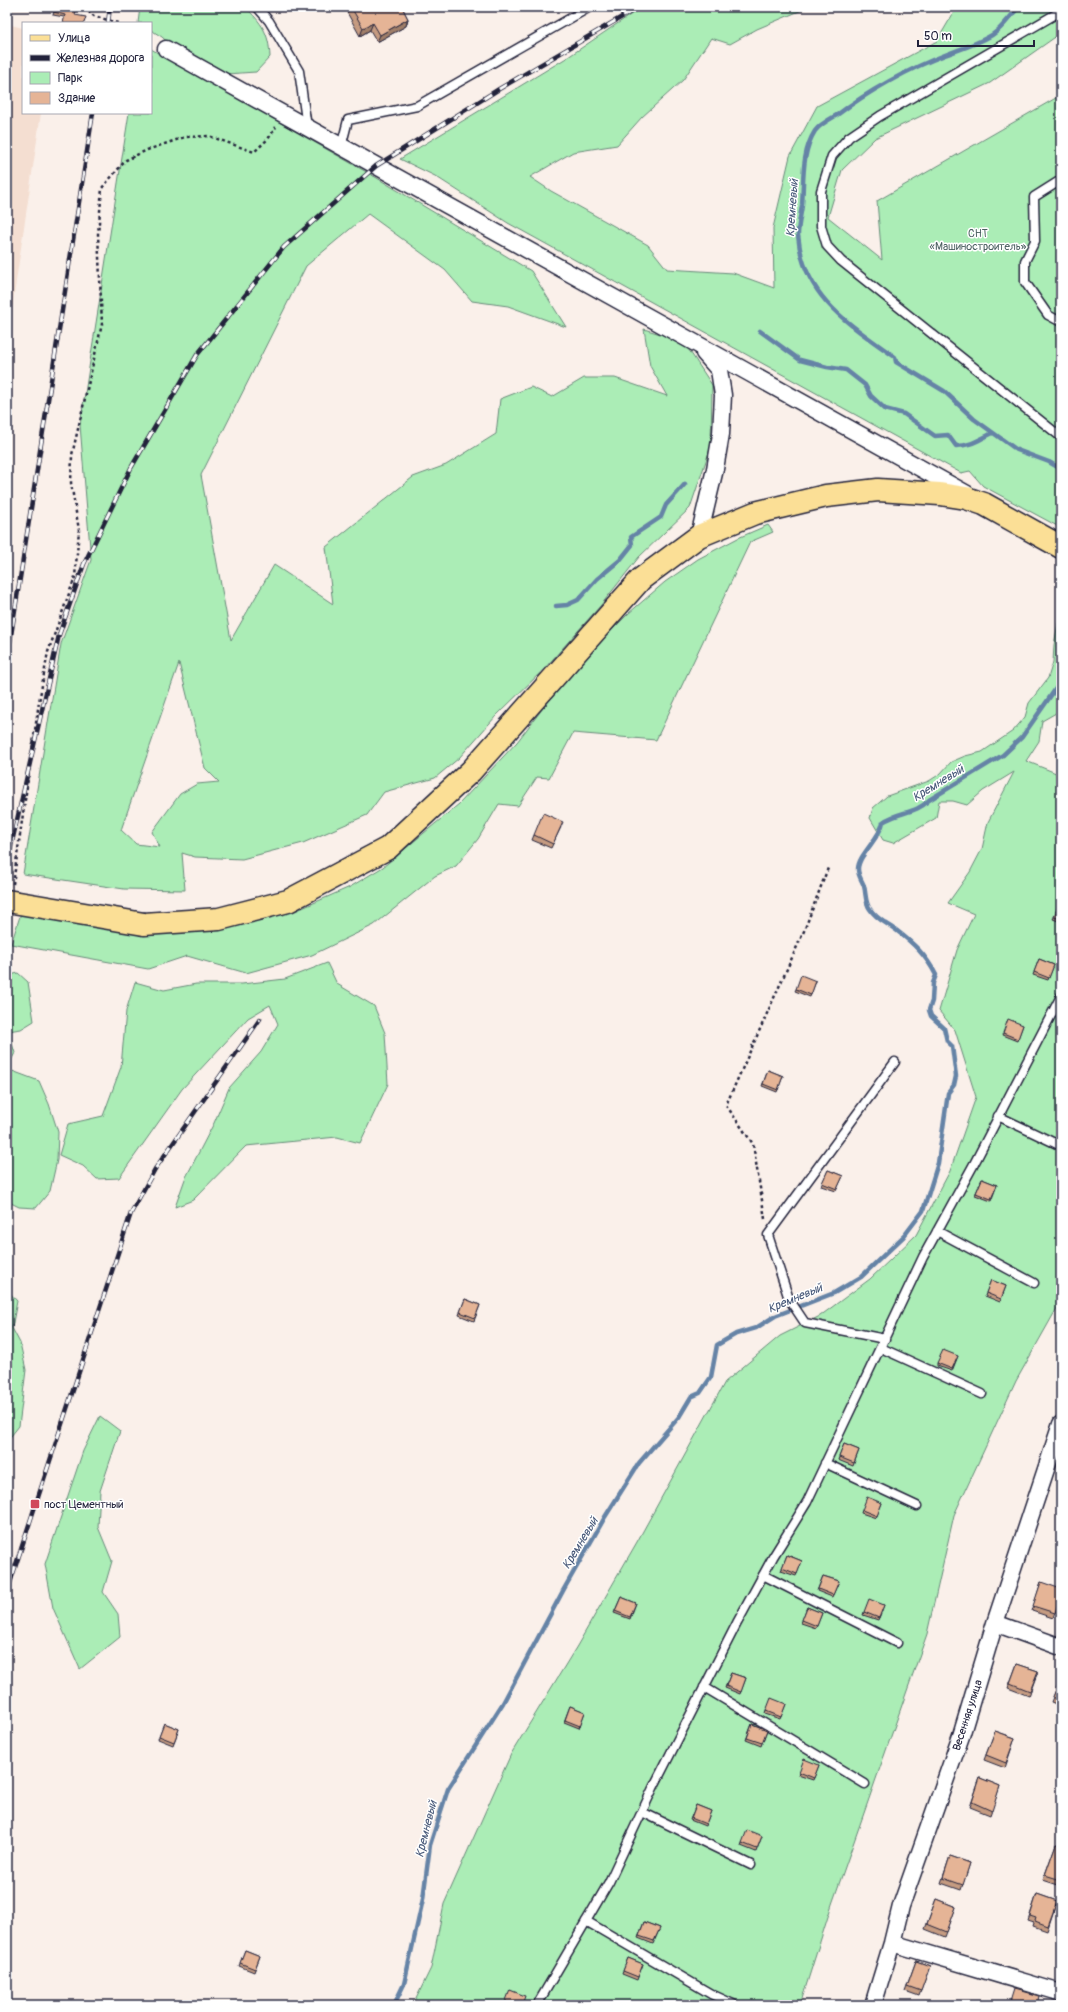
<svg xmlns="http://www.w3.org/2000/svg" width="1068" height="2012" font-family="Pangolin,sans-serif">
<style>
.built{fill:#f4ded1}
.green{fill:#abedb6;stroke:#668878;fill-rule:evenodd}
.lines{fill:none;stroke-linecap:round;stroke-linejoin:round}
.stream{stroke:#6583a6;stroke-width:4.5}
.lane-casing{stroke:#22223b;stroke-width:11}
.street-casing{stroke:#22223b;stroke-width:19}
.primary-casing{stroke:#22223b;stroke-width:25}
.path{stroke:#22223b;stroke-width:2.5;stroke-dasharray:3 3;stroke-linecap:butt}
.lane{stroke:#fff;stroke-width:8}
.street{stroke:#fff;stroke-width:16}
.primary{stroke:#fbdf96;stroke-width:22}
.rail-casing{stroke:#22223b;stroke-width:4.5}
.rail{stroke:#fff;stroke-width:3;stroke-dasharray:9;stroke-linecap:butt}
.primary-bridge-casing{stroke:#22223b;stroke-width:25;stroke-linecap:butt}
.primary-bridge{stroke:#fbdf96;stroke-width:22}
.wall{fill:#c59b81;stroke:#22223b}
.shaded-wall{fill:#a07e69;stroke:#22223b}
.building{fill:#e5b496;stroke:#22223b}
.poi-dot{fill:#d1495b;stroke:#fff;stroke-width:1.5}
.labels{text-anchor:middle;stroke-width:3;stroke-linejoin:round;paint-order:stroke}
.park-label{font-size:11px;fill:#4b5f60;stroke:#fff}
.poi-label{font-size:11px;fill:#22223b;stroke:#fff;text-anchor:start}
.street-label{font-size:11px;fill:#22223b;stroke:#fff}
.water-label{font-size:12px;font-style:italic;fill:#495a7a;stroke:#fff}
</style>
<rect width="100%" height="100%" fill="#faf0ea"/>
<filter id="ink" filterUnits="userSpaceOnUse"><feTurbulence type="fractalNoise" baseFrequency=".025" numOctaves="2"/><feDisplacementMap in="SourceGraphic" scale="8" xChannelSelector="R" yChannelSelector="G"/><feConvolveMatrix kernelMatrix="1 2 1 2 8 2 1 2 1" color-interpolation-filters="sRGB"/></filter>
<g filter="url(#ink)">
<path class="built" d="M 7,24 L 23,28 L 23,113 L 41,113 L 7,342 Z"/>
<path class="green" d="M 140,7 L 245,7 C 262,23 269,33 270,57 L 256,72 L 226,74 L 173,47 L 162,37 L 151,30 L 151,23 L 138,23 Z
M 642,7 L 809,7 L 757,29 L 730,44 L 711,38 L 683,80 L 642,117 L 617,145 L 573,152 L 530,177 L 551,191 L 648,245 L 667,269 L 733,273 L 774,288 L 773,228 L 790,156 L 817,106 L 937,41 L 957,7 L 1061,7 L 1061,33 L 990,83 L 875,138 L 842,170 L 828,217 L 882,260 L 877,201 L 1061,95 L 1061,528 L 983,486 L 970,471 L 961,473 L 508,223 L 435,176 L 400,159 L 568,57 Z
M 151,49 L 377,178 L 531,271 L 566,327 L 508,306 L 472,301 L 445,270 L 368,214 L 306,266 L 201,475 L 231,640 L 274,565 L 333,604 L 326,547 L 413,477 L 446,465 L 496,434 L 500,399 L 531,387 L 552,397 L 584,378 L 615,378 L 667,396 L 650,366 L 644,329 L 683,341 L 712,385 L 711,446 L 690,508 L 639,557 L 601,605 L 545,668 L 496,716 L 459,758 L 435,778 L 384,792 L 367,815 L 303,843 L 242,859 L 195,857 L 182,853 L 185,890 L 124,889 L 23,874 L 61,644 L 91,560 L 80,425 L 129,113 L 151,113 ZM 179,663 L 205,768 L 219,782 L 197,784 L 180,794 L 152,832 L 160,847 L 136,844 L 121,830 Z
M 768,525 L 773,532 L 750,542 L 656,740 L 573,733 L 549,778 L 537,777 L 518,806 L 499,804 L 478,839 L 456,866 L 435,876 L 374,925 L 312,955 L 246,973 L 187,956 L 148,969 L 11,944 L 22,910 L 215,929 L 293,912 L 350,887 L 383,867 L 459,804 L 517,742 L 543,708 L 596,646 L 629,613 L 665,582 L 698,559 L 738,538 Z
M 1061,618 L 1061,699 L 1056,713 L 1042,721 L 1039,741 L 1026,761 L 1061,775 L 1061,1301 L 1016,1381 L 954,1515 L 927,1634 L 832,1904 L 800,2005 L 413,2005 L 431,1968 L 444,1904 L 511,1754 L 577,1646 L 637,1542 L 725,1382 L 780,1336 L 820,1316 L 870,1279 L 916,1235 L 950,1171 L 976,1097 L 955,1030 L 939,1011 L 957,950 L 974,914 L 948,903 L 970,872 L 982,849 L 988,822 L 1014,772 L 983,791 L 967,805 L 953,801 L 939,801 L 936,818 L 893,843 L 883,840 L 870,818 L 873,808 L 887,796 L 929,781 L 940,774 L 951,762 L 965,756 L 982,752 L 1013,731 L 1025,717 L 1029,703 L 1048,678 L 1053,662 L 1054,645 L 1058,623 Z
M 327,963 L 337,984 L 374,1006 L 385,1033 L 388,1084 L 360,1143 L 337,1137 L 246,1146 L 193,1200 L 175,1207 L 185,1179 L 214,1123 L 229,1088 L 261,1052 L 278,1024 L 270,1005 L 248,1018 L 182,1089 L 119,1178 L 97,1179 L 83,1166 L 59,1155 L 68,1124 L 103,1116 L 121,1067 L 126,1011 L 135,982 L 164,990 L 196,984 L 242,984 L 285,979 Z
M 18,973 L 28,982 L 34,1021 L 21,1029 L 8,1031 L 15,1053 L 7,1068 L 7,976 Z
M 7,1069 L 39,1081 L 49,1104 L 58,1132 L 57,1160 L 50,1191 L 36,1208 L 19,1207 L 7,1201 Z
M 7,1290 L 17,1301 L 12,1328 L 20,1343 L 26,1370 L 19,1426 L 7,1441 Z
M 100,1416 L 120,1431 L 100,1491 L 98,1527 L 112,1561 L 103,1592 L 118,1614 L 120,1637 L 80,1669 L 53,1608 L 45,1564 L 83,1451 Z"/>
<g class="lines">
<path class="stream" d="M 1019,7 C 1011,15 1002,29 992,35 C 977,44 961,49 945,55 C 910,68 867,92 837,115 C 830,119 819,125 815,131 C 801,153 804,180 802,205 C 801,214 798,225 798,235 C 803,297 849,324 895,357 L 896,362 L 944,391 L 974,419 L 1017,450 L 1049,462 L 1061,469
M 760,331 L 800,360 L 827,367 L 846,370 L 865,385 L 871,396 L 885,409 L 904,414 L 935,436 L 948,435 L 956,446 C 972,446 979,439 993,433
M 556,606 L 567,605 L 578,600 L 597,579 L 620,560 L 632,545 L 631,537 L 661,517 L 666,505 L 685,484
M 394,2005 L 404,1984 L 423,1899 L 430,1845 L 448,1789 L 503,1703 L 564,1589 L 605,1517 L 639,1463 L 679,1417 L 691,1397 L 700,1393 L 711,1377 L 717,1345 L 736,1334 L 756,1328 L 775,1316 L 834,1293 L 861,1277 L 904,1236 L 923,1211 L 938,1163 L 948,1093 L 954,1085 L 956,1076 L 952,1046 L 947,1041 L 944,1028 L 931,1016 L 929,1010 L 932,1001 L 933,983 L 936,975 C 926,955 913,943 896,930 C 887,923 877,920 870,909 C 865,903 866,893 864,886 C 862,880 858,876 858,869 C 858,855 881,837 883,822 C 899,811 916,814 929,800 L 1003,755 L 1022,737 L 1059,684 L 1061,678"/>
<defs>
<path id="lane" d="M 257,7 L 269,21 L 299,71 L 307,127
M 1061,11 L 880,116 L 849,137 L 832,156 L 821,191 L 821,226 L 827,246 L 841,261 L 1061,437
M 341,147 L 348,120 L 417,106 L 590,7
M 1061,180 L 1034,197 L 1035,241 L 1025,261 L 1025,282 L 1048,315 L 1061,322
M 998,1116 L 1061,1146
M 937,1231 L 1034,1283
M 885,1339 L 805,1323 L 789,1299 L 768,1235 L 895,1062
M 881,1348 L 982,1394
M 825,1463 L 917,1506
M 763,1575 L 897,1643
M 704,1687 L 865,1784
M 642,1812 L 751,1865
M 586,1921 L 711,1994 L 735,2005
M 537,2005 L 609,1882 L 653,1788 L 737,1623 L 773,1557 L 807,1502 L 923,1257 L 974,1164 L 1061,996"/>
<path id="street" d="M 166,49 L 967,494
M 699,536 L 715,469 L 721,434 L 723,395 L 719,370 L 704,353
M 995,1623 L 1061,1647
M 892,1943 L 1061,1993
M 873,2005 L 892,1943 L 901,1906 L 961,1736 L 995,1623 L 1061,1424"/>
<path id="primary" d="M 144,924 L 219,919 L 288,901 L 388,848 L 471,771 L 641,579 L 699,536 L 755,513 L 826,496 L 878,490 L 940,494 L 966,498 L 984,504 L 1061,547"/>
</defs>
<use href="#lane" class="lane-casing"/>
<use href="#street" class="street-casing"/>
<use href="#primary" class="primary-casing"/>
<path class="path" d="M 83,7 L 94,16 L 118,23
M 13,884 L 39,702 L 48,652 L 75,577 L 79,530 L 71,483 L 72,455 L 102,324 L 98,234 L 102,188 L 126,160 L 147,150 L 185,137 L 209,136 L 254,152 L 268,139 L 276,127
M 765,1219 L 753,1144 L 726,1105 L 804,931 L 828,868"/>
<use href="#lane" class="lane"/>
<use href="#street" class="street"/>
<use href="#primary" class="primary"/>
<defs>
<path id="rail" d="M 108,23 L 110,7
M 7,661 L 93,113
M 7,864 L 59,635 L 84,564 L 131,468 L 197,355 L 284,247 L 376,166 L 499,89 L 639,7
M 7,1592 L 131,1213 L 155,1169 L 260,1019"/>
</defs>
<use href="#rail" class="rail-casing"/>
<use href="#rail" class="rail"/>
<defs>
<path id="primary-bridge" d="M 7,901 L 144,924"/>
</defs>
<use href="#primary-bridge" class="primary-bridge-casing"/>
<use href="#primary-bridge" class="primary-bridge"/>
</g>
<path class="wall" d="M 55,7 L 69,8 L 75,15 L 64,17 L 53,15 Z
M 344,7 L 402,7 L 408,19 L 406,26 L 377,42 L 370,30 L 360,36 Z
M 561,827 L 551,848 L 532,840 L 534,835 Z
M 1061,904 L 1061,922 L 1053,919 Z
M 1039,959 L 1054,965 L 1048,980 L 1033,975 Z
M 816,981 L 810,997 L 795,991 L 796,989 Z
M 1023,1025 L 1017,1041 L 1002,1035 L 1003,1033 Z
M 768,1070 L 783,1076 L 777,1092 L 762,1086 Z
M 828,1170 L 843,1176 L 836,1191 L 821,1186 Z
M 982,1179 L 997,1185 L 991,1201 L 975,1195 Z
M 991,1280 L 1006,1286 L 1000,1302 L 985,1296 Z
M 465,1299 L 480,1305 L 474,1321 L 459,1315 Z
M 958,1356 L 952,1371 L 937,1366 L 937,1363 Z
M 844,1444 L 859,1450 L 853,1466 L 838,1460 Z
M 882,1503 L 876,1518 L 861,1513 L 862,1510 Z
M 1061,1527 L 1061,1542 L 1057,1541 Z
M 787,1555 L 802,1561 L 796,1576 L 781,1571 Z
M 823,1576 L 839,1581 L 832,1597 L 817,1591 Z
M 1041,1582 L 1061,1594 L 1053,1618 L 1032,1611 Z
M 621,1597 L 636,1603 L 630,1619 L 614,1613 Z
M 884,1605 L 878,1620 L 863,1615 L 864,1612 Z
M 807,1607 L 822,1613 L 816,1628 L 801,1623 Z
M 1017,1664 L 1038,1671 L 1029,1696 L 1008,1688 Z
M 731,1673 L 746,1678 L 740,1694 L 725,1688 Z
M 1059,1682 L 1061,1682 L 1061,1706 L 1051,1702 Z
M 786,1704 L 780,1719 L 765,1714 L 766,1711 Z
M 570,1706 L 585,1712 L 579,1728 L 564,1722 Z
M 164,1723 L 179,1729 L 173,1745 L 158,1739 Z
M 752,1724 L 767,1730 L 761,1746 L 746,1740 Z
M 995,1731 L 1015,1738 L 1005,1768 L 984,1760 Z
M 819,1765 L 813,1780 L 798,1775 L 799,1772 Z
M 980,1778 L 1000,1786 L 990,1815 L 970,1807 Z
M 696,1805 L 711,1811 L 705,1826 L 690,1820 Z
M 762,1836 L 756,1852 L 741,1846 L 742,1843 Z
M 1056,1844 L 1061,1846 L 1061,1886 L 1043,1880 Z
M 950,1856 L 970,1863 L 961,1890 L 941,1883 Z
M 1037,1894 L 1057,1901 L 1047,1931 L 1033,1926 L 1034,1923 L 1028,1921 Z
M 936,1899 L 956,1907 L 945,1937 L 925,1929 Z
M 644,1922 L 660,1928 L 653,1944 L 638,1938 Z
M 245,1950 L 260,1956 L 254,1972 L 239,1966 Z
M 628,1958 L 643,1964 L 637,1980 L 622,1974 Z
M 916,1961 L 930,1966 L 919,1996 L 905,1991 Z"/>
<path class="shaded-wall" d="M 408,19 L 406,26 L 377,42 L 380,35 Z
M 373,23 L 370,30 L 360,36 L 363,28 Z"/>
<path class="building" d="M 56,7 L 69,7 L 69,8 L 76,10 L 75,15 L 86,17 L 84,23 L 63,23 L 65,15 L 54,12 Z
M 351,7 L 402,7 L 408,19 L 380,35 L 373,23 L 363,28 Z
M 543,813 L 563,822 L 553,844 L 534,835 Z
M 1059,903 L 1061,904 L 1061,919 L 1054,917 Z
M 1039,959 L 1054,965 L 1049,978 L 1034,972 Z
M 801,975 L 816,981 L 811,995 L 796,989 Z
M 1008,1019 L 1023,1025 L 1018,1039 L 1003,1033 Z
M 768,1070 L 783,1076 L 778,1090 L 763,1084 Z
M 828,1170 L 843,1176 L 837,1189 L 822,1183 Z
M 982,1179 L 997,1185 L 991,1199 L 976,1193 Z
M 991,1280 L 1006,1286 L 1001,1299 L 986,1293 Z
M 465,1299 L 480,1305 L 475,1318 L 460,1312 Z
M 943,1350 L 958,1356 L 952,1369 L 937,1363 Z
M 844,1444 L 859,1450 L 854,1463 L 839,1457 Z
M 867,1497 L 882,1503 L 877,1516 L 862,1510 Z
M 1061,1527 L 1061,1537 L 1058,1536 Z
M 787,1555 L 802,1561 L 797,1574 L 782,1568 Z
M 823,1576 L 839,1581 L 833,1595 L 818,1589 Z
M 1041,1582 L 1061,1589 L 1061,1594 L 1055,1613 L 1033,1606 Z
M 621,1597 L 636,1603 L 630,1617 L 615,1611 Z
M 869,1599 L 884,1605 L 879,1618 L 864,1612 Z
M 807,1607 L 822,1613 L 817,1626 L 802,1620 Z
M 1017,1664 L 1038,1671 L 1030,1691 L 1010,1683 Z
M 731,1673 L 746,1678 L 741,1692 L 726,1686 Z
M 1059,1682 L 1061,1682 L 1061,1701 L 1053,1697 Z
M 771,1698 L 786,1704 L 781,1717 L 766,1711 Z
M 570,1706 L 585,1712 L 580,1726 L 565,1720 Z
M 164,1723 L 179,1729 L 174,1742 L 159,1736 Z
M 752,1724 L 767,1730 L 762,1743 L 747,1738 Z
M 995,1731 L 1015,1738 L 1006,1763 L 986,1755 Z
M 804,1759 L 819,1765 L 814,1778 L 799,1772 Z
M 980,1778 L 1000,1786 L 992,1811 L 972,1802 Z
M 696,1805 L 711,1811 L 706,1824 L 691,1818 Z
M 747,1830 L 762,1836 L 757,1849 L 742,1843 Z
M 1056,1844 L 1061,1846 L 1061,1880 L 1045,1875 Z
M 950,1856 L 970,1863 L 963,1885 L 943,1878 Z
M 1037,1894 L 1057,1901 L 1048,1926 L 1035,1921 L 1036,1918 L 1030,1916 Z
M 936,1899 L 956,1907 L 947,1932 L 927,1924 Z
M 644,1922 L 660,1928 L 654,1941 L 639,1936 Z
M 245,1950 L 260,1956 L 255,1969 L 240,1963 Z
M 628,1958 L 643,1964 L 638,1977 L 623,1971 Z
M 916,1961 L 930,1966 L 921,1991 L 907,1986 Z
M 1014,1989 L 1039,1996 L 1037,2005 L 1009,2005 Z
M 510,1990 L 525,1996 L 522,2005 L 509,2005 L 505,2003 Z"/>
</g>
<rect class="poi-dot" x="30" y="1499" width="10" height="10" rx="2"/>
<g class="labels">
<g class="park-label">
<text x="978" y="237">СНТ<tspan x="978" dy="13">«Машиностроитель»</tspan></text>
</g>
<g class="poi-label">
<text x="44" y="1508">пост Цементный</text>
</g>
<g class="street-label">
<text transform="translate(967 1715) rotate(-72)" y="4">Весенняя улица</text>
</g>
<g class="water-label">
<text transform="translate(792 208) rotate(-86)" y="4">Кремневый</text>
<text transform="translate(938 783) rotate(-32)" y="4">Кремневый</text>
<text transform="translate(795 1298) rotate(-23)" y="4">Кремневый</text>
<text transform="translate(580 1543) rotate(-59)" y="4">Кремневый</text>
<text transform="translate(426 1829) rotate(-76)" y="4">Кремневый</text>
</g>
</g>
<rect width="1068" height="2012" fill="none" stroke="#fff" stroke-width="24"/>
<rect x="12" y="12" width="1044" height="1988" fill="none" stroke="#22223b" stroke-width="1.5" filter="url(#ink)"/>
<rect x="22" y="22" width="130" height="92" fill="#ffffff" stroke="#a7a7b1"/>
<rect x="30" y="35" width="20" height="6" fill="#fbdf96" stroke="#a7a7b1"/>
<text x="58" y="42" font-size="12" fill="#22223b">Улица</text>
<rect x="30" y="55" width="20" height="6" fill="#22223b" stroke="#a7a7b1"/>
<text x="58" y="62" font-size="12" fill="#22223b">Железная дорога</text>
<rect x="30" y="72" width="20" height="12" fill="#abedb6" stroke="#a7a7b1"/>
<text x="58" y="82" font-size="12" fill="#22223b">Парк</text>
<rect x="30" y="92" width="20" height="12" fill="#e5b496" stroke="#a7a7b1"/>
<text x="58" y="102" font-size="12" fill="#22223b">Здание</text>
<path d="M918 40v6h116v-6" fill="none" stroke="#22223b" stroke-width="2"/>
<text x="924" y="40" font-size="12" fill="#22223b" stroke="#ffffff" stroke-width="3" paint-order="stroke">50 m</text>
</svg>
